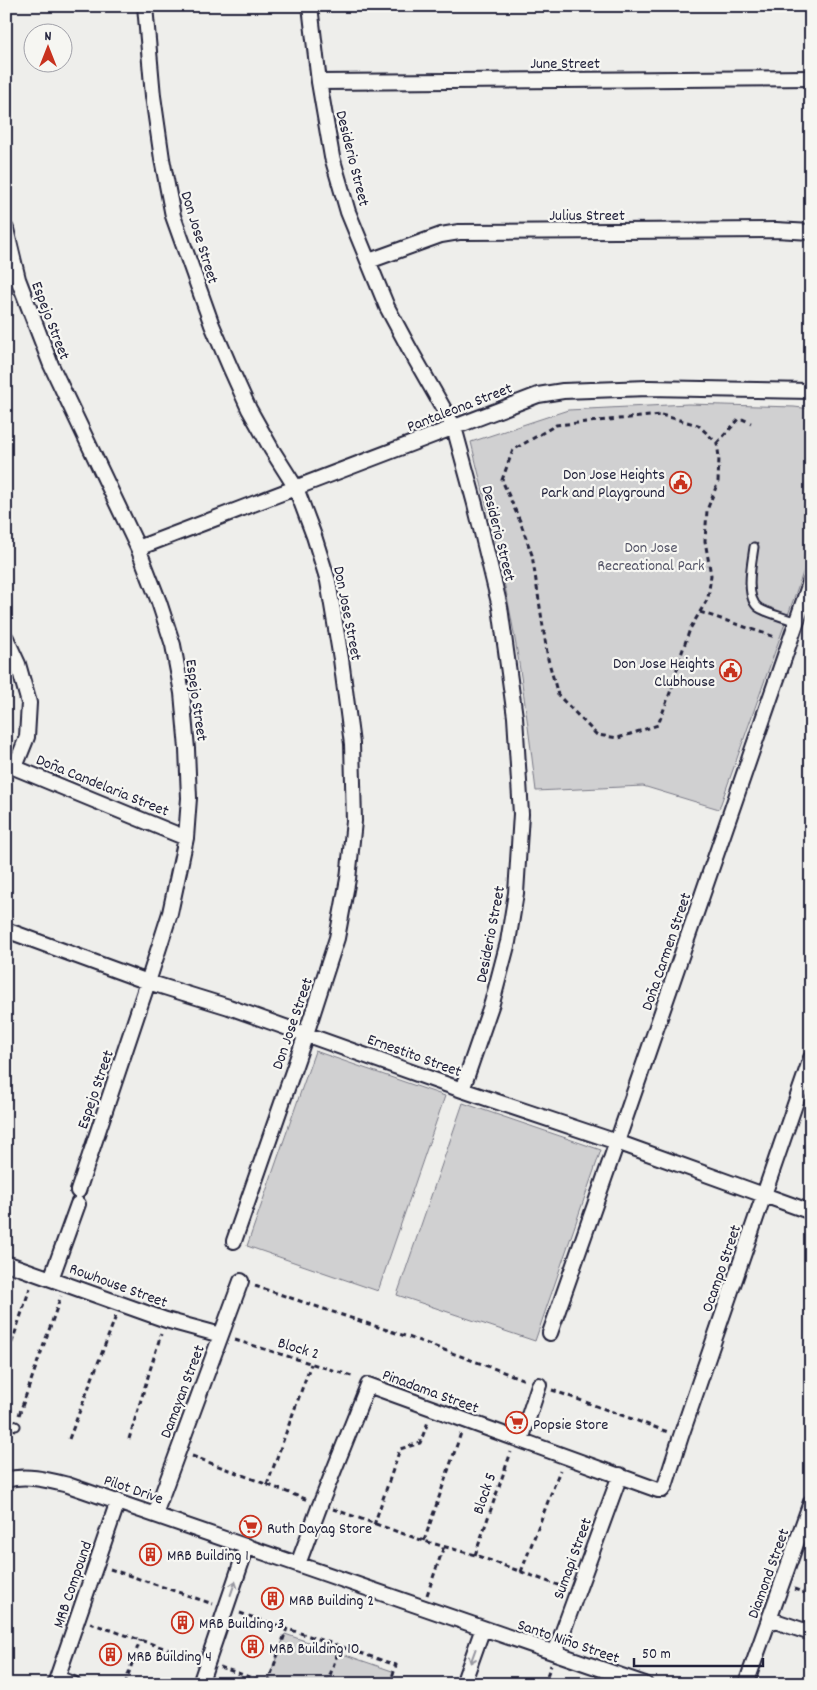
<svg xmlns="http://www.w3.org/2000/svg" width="817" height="1690" font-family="Dekko,sans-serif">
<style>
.green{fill:#d0d0d1;stroke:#797986}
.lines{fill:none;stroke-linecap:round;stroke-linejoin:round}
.service-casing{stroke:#22223b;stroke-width:11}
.minor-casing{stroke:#22223b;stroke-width:18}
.path{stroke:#22223b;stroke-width:3;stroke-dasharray:5 4;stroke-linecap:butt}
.service{stroke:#f6f6f2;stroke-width:7}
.minor{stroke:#f6f6f2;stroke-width:14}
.oneway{stroke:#9797a0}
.labels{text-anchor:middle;stroke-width:4.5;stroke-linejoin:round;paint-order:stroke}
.street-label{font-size:16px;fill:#22223b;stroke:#f6f6f2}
.poi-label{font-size:16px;fill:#22223b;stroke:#f6f6f2;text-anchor:start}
.park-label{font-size:16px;fill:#565668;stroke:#f6f6f2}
</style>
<rect width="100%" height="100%" fill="#eeeeeb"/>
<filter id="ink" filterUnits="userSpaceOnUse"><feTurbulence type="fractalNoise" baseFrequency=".02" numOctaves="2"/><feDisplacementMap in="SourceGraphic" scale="10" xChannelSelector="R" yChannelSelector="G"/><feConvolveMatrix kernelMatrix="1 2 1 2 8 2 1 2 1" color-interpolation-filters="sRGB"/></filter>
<g filter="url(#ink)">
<path class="green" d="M 688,404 L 794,407 L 811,409 L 811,550 L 719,809 L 643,786 L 536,791 C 529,733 522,675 511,617 C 500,558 485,500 471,442 L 568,410 Z
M 315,1051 L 445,1096 L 378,1291 L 247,1246 Z
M 463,1103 L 601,1150 L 535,1341 L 397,1295 Z
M 285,1634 L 395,1672 L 391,1684 L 283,1684 L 269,1679 Z"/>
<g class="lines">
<defs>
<path id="service" d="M 754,547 C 752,562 744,598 759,608 C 766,613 787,618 796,622
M 6,1422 L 16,1426"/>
<path id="minor" d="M 145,6 L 153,96 L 162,159 L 173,216 L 212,325 L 230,367 L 249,409 L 272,450 L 296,488 L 314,536 L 328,581 L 341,659 L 352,744 L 354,821 L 348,879 L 337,938 L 306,1034 L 234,1241
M 310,6 L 319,82 L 332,157 L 348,212 L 387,307 L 409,348 L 454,427 L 475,504 L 500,607 L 515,717 L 521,814 L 516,893 L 508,942 L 492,1003 L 462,1090
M 319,82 L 811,78
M 6,229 L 18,279 L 51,365 L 138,548 L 159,602 L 173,645 L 182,693 L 187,749 L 189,798 L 186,838 L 170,913 L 148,982 L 78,1191
M 369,261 L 441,235 L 459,232 L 776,230 L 811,232
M 138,548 L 538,395 L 563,391 L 648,388 L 811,391
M 6,638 L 18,664 L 29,703 L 27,737 L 15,767
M 6,764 L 186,838
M 6,930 L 148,982 L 229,1007 L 462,1090 L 617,1142 L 811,1212
M 6,1263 L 166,1320 L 221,1335
M 51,1279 L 78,1204
M 550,1333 L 617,1142 L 811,580
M 521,1440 L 539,1385
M 6,1480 C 26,1474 48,1480 68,1485 L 645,1684
M 155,1514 L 241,1281
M 298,1564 L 320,1505 L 368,1385 L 658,1490 L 662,1490 L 665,1486 L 681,1436 L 811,1058
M 769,1619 L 811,1633
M 555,1653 L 620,1475
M 57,1678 L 73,1684
M 55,1684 L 118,1501
M 200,1684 L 247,1546
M 463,1684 L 483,1628
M 746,1684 L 811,1502"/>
</defs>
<use href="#service" class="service-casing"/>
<use href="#minor" class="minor-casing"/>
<path class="path" d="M 661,415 L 698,425 L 717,443 L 719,457 L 718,482 L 707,510 L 705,541 L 711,575 L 708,598 L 690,629 L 682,652 L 671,690 L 658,725 L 618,738 L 597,735 L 558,695 L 548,659 L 532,555 L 520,521 L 502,480 L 513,450 L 556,425 Z
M 717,443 L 740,418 L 751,423
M 700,612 L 775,637
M 255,1286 L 417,1340 L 525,1380
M 235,1340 L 355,1377
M 6,1360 L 30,1288
M 552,1390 L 668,1432
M 19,1415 L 61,1296
M 69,1439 L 116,1316
M 129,1439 L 161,1334
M 192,1456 L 308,1500
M 267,1485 L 311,1364
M 333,1509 L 424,1541 L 475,1555 L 563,1587
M 374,1525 L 400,1449 L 420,1443 L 428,1422
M 424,1541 L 461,1433
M 475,1555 L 511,1452
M 110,1569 L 213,1604
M 521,1572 L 560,1470
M 794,1589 L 811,1595
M 427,1595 L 444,1546
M 240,1613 L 396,1665 L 390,1684
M 90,1623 L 193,1658
M 220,1667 L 270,1684
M 268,1683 L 287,1628
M 125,1684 L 140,1640
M 327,1684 L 340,1646
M 544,1684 L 551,1665"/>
<use href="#service" class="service"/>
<use href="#minor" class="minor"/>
</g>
<defs><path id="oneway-shaft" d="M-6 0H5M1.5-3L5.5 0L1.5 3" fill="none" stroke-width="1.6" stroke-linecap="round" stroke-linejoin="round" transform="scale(1.25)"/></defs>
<g class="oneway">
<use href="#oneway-shaft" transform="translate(233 1588) rotate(-71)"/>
<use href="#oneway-shaft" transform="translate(473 1656) rotate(110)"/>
</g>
</g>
<defs>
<symbol id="civic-ring" viewBox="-11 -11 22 22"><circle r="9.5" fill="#f6f6f2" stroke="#c8321e" stroke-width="1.5"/><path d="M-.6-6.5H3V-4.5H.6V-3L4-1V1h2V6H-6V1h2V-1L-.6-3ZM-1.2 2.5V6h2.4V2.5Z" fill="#c8321e"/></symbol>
<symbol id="supermarket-ring" viewBox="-11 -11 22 22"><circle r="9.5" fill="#f6f6f2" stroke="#c8321e" stroke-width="1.5"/><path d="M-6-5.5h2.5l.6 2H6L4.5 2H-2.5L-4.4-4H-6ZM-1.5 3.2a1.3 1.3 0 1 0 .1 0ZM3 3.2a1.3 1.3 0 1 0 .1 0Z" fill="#c8321e"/></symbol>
<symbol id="building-ring" viewBox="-11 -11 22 22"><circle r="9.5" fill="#f6f6f2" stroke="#c8321e" stroke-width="1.5"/><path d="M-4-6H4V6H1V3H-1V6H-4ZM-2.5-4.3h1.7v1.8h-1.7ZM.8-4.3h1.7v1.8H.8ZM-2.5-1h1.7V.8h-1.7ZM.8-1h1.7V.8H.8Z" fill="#c8321e"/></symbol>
</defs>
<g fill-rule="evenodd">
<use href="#civic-ring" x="668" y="470" width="25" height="25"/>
<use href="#civic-ring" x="718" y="658" width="25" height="25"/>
<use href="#supermarket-ring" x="504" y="1410" width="25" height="25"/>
<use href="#supermarket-ring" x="238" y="1514" width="25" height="25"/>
<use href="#building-ring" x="138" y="1542" width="25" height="25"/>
<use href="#building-ring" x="260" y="1586" width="25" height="25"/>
<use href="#building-ring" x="170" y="1610" width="25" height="25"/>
<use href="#building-ring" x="240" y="1634" width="25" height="25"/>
<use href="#building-ring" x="98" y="1642" width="25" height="25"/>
</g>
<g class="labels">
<g class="street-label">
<text x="565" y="68">June Street</text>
<text transform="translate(354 158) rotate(76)" y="6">Desiderio Street</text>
<text x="587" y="220">Julius Street</text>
<text transform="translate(201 237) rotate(73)" y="6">Don Jose Street</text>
<text transform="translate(52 320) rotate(69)" y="6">Espejo Street</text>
<text transform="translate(459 406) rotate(-21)" y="6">Pantaleona Street</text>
<text transform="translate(500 533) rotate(76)" y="6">Desiderio Street</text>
<text transform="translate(349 613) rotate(79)" y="6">Don Jose Street</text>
<text transform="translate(198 700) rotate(82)" y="6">Espejo Street</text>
<text transform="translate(103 784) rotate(22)" y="6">Doña Candelaria Street</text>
<text transform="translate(489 934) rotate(-79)" y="6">Desiderio Street</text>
<text transform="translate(665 951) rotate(-71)" y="6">Doña Carmen Street</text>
<text transform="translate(291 1023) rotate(-71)" y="6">Don Jose Street</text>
<text transform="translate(415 1054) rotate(20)" y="6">Ernestito Street</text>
<text transform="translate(94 1089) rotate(-71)" y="6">Espejo Street</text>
<text transform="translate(720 1268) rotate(-71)" y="6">Ocampo Street</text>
<text transform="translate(119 1284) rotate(20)" y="6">Rowhouse Street</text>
<text transform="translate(299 1347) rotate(17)" y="6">Block 2</text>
<text transform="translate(431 1390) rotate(20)" y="6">Pinadama Street</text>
<text transform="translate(181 1391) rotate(-69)" y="6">Damayan Street</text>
<text transform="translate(134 1488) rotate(19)" y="6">Pilot Drive</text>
<text transform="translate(483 1493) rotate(-71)" y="6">Block 5</text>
<text transform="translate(571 1558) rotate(-70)" y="6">Sumapi Street</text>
<text transform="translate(767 1573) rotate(-70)" y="6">Diamond Street</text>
<text transform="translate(71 1584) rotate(-71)" y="6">MRB Compound</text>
<text transform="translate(569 1640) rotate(19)" y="6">Santo Niño Street</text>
</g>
<g class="poi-label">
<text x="665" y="479" text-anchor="end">Don Jose Heights<tspan x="665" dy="18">Park and Playground</tspan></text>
<text x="715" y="668" text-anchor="end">Don Jose Heights<tspan x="715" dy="18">Clubhouse</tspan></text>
<text x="533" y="1429">Popsie Store</text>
<text x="267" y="1533">Ruth Dayag Store</text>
<text x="167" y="1560">MRB Building 1</text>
<text x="289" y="1605">MRB Building 2</text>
<text x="199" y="1628">MRB Building 3</text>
<text x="269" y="1653">MRB Building 10</text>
<text x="127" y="1661">MRB Building 4</text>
</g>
<g class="park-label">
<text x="651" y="552">Don Jose<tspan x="651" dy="18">Recreational Park</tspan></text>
</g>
</g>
<rect width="817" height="1690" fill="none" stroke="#f6f6f2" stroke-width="25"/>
<rect x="12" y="12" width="792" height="1665" fill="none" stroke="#22223b" stroke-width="2" filter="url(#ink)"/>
<g transform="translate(48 48)"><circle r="24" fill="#f6f6f2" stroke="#a1a1a9"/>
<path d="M0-4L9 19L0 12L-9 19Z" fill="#c8321e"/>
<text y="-8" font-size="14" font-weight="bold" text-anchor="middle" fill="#22223b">N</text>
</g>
<path d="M634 1658v8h129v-8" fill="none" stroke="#22223b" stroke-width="2.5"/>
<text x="642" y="1658" font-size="15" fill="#22223b" stroke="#f6f6f2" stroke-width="4" paint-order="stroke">50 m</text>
</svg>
